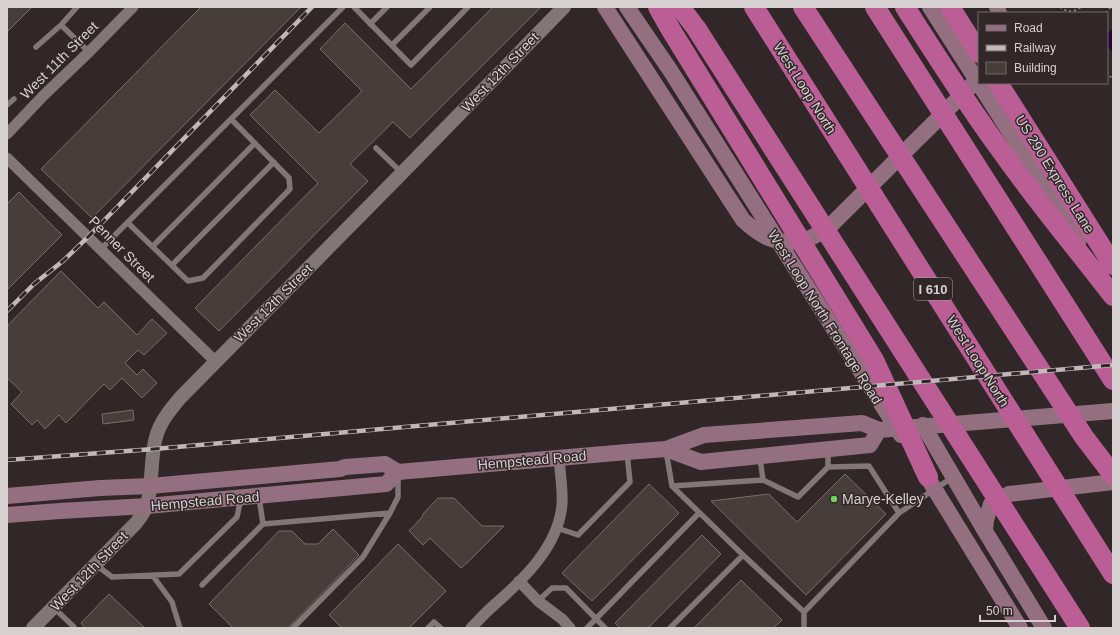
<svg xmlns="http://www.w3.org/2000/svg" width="1120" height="635" font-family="Helvetica,sans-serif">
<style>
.water{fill:#2a0034}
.building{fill:#473d3a;stroke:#796e6b}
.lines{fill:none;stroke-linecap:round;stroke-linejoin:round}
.path{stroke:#867d7e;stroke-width:2;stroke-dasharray:2 3;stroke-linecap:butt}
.service{stroke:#827677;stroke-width:5.5}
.minor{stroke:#827677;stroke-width:11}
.tertiary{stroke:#827677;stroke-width:14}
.secondary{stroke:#936f80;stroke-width:16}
.motorway{stroke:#bc5e96;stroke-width:20}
.rail-casing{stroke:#c0b8b9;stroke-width:4.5}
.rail{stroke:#312728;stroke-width:3;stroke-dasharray:9;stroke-linecap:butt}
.poi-dot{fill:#6fd360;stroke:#312728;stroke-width:1.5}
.labels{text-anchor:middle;stroke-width:3;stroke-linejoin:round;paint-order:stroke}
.shield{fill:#312728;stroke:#a59d9e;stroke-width:1}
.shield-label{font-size:13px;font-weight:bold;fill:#d7d0d1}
.street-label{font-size:14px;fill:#d7d0d1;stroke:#312728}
.poi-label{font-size:14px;fill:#d7d0d1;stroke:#312728;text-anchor:start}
</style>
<rect width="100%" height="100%" fill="#312728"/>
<path class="water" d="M 1113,28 L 1113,53 L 1107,45 L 1107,34 Z"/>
<path class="building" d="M 7,7 L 32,7 L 7,32 Z
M 201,7 L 301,7 L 92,218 L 41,169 Z
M 493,7 L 541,7 L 410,138 L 393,122 L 350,164 L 368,181 L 219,331 L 195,308 L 318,183 L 250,115 L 275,90 L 319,133 L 362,91 L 320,49 L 345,23 L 411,89 Z
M 19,192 L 62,235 L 7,290 L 7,204 Z
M 61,271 L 98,308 L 104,302 L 137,335 L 152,319 L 167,333 L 144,355 L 138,350 L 125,363 L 137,375 L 143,369 L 157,383 L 142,398 L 122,378 L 110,390 L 104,384 L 66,423 L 59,415 L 45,429 L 37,420 L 32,425 L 11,404 L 22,392 L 7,378 L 7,326 Z
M 133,410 L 134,420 L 103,424 L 102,414 Z
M 845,474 L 886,514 L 806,595 L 711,501 L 769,494 L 797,522 Z
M 649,484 L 679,513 L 592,601 L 562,573 Z
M 438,498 L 454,498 L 482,526 L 504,526 L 469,561 L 461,568 L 430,538 L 423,545 L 409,531 L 423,516 L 422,515 Z
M 333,529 L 359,555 L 288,628 L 233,628 L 209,604 L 279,531 L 292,531 L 305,544 L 318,544 Z
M 702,535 L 721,554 L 648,628 L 620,628 L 615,623 Z
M 398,544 L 446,591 L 409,628 L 342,628 L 329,615 Z
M 741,580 L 782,620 L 773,628 L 694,628 Z
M 109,594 L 145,628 L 85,628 L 81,623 Z"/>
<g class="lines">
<path class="path" d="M 1060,7 C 1067,12 1073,13 1081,7
M 1106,13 L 1111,7
M 1107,72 L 1113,80"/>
<path class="service" d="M 354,7 L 411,65 L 468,7
M 370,24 L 387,7
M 61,25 L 89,52
M 392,45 L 430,7
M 36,47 L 61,25 L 77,7
M 7,105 L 14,99
M 376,148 L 402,173
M 128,223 L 188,281 L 203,278 L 290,189 L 289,178 L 231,119
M 153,246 L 255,143
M 101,249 L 343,7
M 172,265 L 274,162
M 666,451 L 672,486 L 743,555 L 804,612 L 804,628
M 828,451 L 828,467
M 760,458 L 763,480
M 672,486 L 763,480 L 798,497 L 828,467 L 869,466 L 899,513
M 259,497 L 263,524
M 557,528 L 578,535 L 630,482 L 627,453
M 95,564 L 112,577 L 179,574 L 237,517 L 241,498
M 153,576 L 172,602 L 180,628
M 202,585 L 263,524 L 390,513 L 398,497 L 398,476
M 538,601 L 552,588 L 566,588 L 605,628
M 54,608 L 74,627 L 73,628
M 804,612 L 899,513 L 953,477
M 293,628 L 363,557 L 390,513
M 428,628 L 434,622 L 441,628
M 587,628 L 699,513
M 670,628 L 743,555"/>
<path class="minor" d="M 7,134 L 44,95 L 89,52 L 133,7
M 7,158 L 215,361
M 519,581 L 538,601 L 562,619 L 570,628
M 471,628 C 478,621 485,613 493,606 C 523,580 559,546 562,504 C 563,489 560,473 559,458"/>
<path class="tertiary" d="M 33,628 L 136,523 C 140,518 145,511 147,505 C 153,483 150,459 156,437 C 160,422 170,410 180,398 L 402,173 L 564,7"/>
<path class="secondary" d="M 605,7 L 743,220 C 759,235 775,245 798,241 C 802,240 807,240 810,238 C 817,235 823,231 829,227 L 979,78
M 627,7 L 670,70 L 901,435
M 930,7 L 1079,240
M 997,7 L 999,13
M 923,425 L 985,531 L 1044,628
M 666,449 L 701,462 L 870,445 L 879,430
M 921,467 L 1020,628
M 7,496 L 100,488 L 150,486 L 340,469 L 345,467 L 385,464 L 398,472 L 627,452 L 666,449 L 704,435 L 862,423 L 879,430 L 1113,411
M 7,515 L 60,511 L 147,506 L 386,484 L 398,472
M 985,531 L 986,520 L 991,504 L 1009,494 L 1113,482"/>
<path class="motorway" d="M 658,7 L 671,30 L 874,360 L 928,477
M 680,7 L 696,28 L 1080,628
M 754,7 L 1113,574
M 803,7 L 1084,437 L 1113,475
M 875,7 L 1113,380
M 905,7 C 937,57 969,108 1005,156 C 1039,204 1077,249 1113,296
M 950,7 L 979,53
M 998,83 L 1113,265"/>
<defs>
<path id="rail" d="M 7,311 L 34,284 L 63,261 L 88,237 L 312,7
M 7,460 L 154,449 L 1113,365"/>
</defs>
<use href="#rail" class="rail-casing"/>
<use href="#rail" class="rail"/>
</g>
<circle class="poi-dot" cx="834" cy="499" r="4"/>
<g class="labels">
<rect class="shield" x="914" y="278" width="38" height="22" rx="3"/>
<g class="shield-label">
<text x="933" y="294">I 610</text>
</g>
<g class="street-label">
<text transform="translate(59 60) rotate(-45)" y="5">West 11th Street</text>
<text transform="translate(500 72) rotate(-46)" y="5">West 12th Street</text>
<text transform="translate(805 88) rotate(58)" y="5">West Loop North</text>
<text transform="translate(1055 174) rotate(58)" y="5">US 290 Express Lane</text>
<text transform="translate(122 249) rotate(45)" y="5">Penner Street</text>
<text transform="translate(273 303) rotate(-45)" y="5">West 12th Street</text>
<text transform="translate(825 317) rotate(58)" y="5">West Loop North Frontage Road</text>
<text transform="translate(978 361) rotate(58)" y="5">West Loop North</text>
<text transform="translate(532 460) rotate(-5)" y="5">Hempstead Road</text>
<text transform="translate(205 501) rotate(-5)" y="5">Hempstead Road</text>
<text transform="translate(89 571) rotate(-46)" y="5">West 12th Street</text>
</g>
<g class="poi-label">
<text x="842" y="504">Marye-Kelley</text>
</g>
</g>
<rect width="1120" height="635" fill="none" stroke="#d7d0d1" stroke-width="16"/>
<rect x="978" y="12" width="130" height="72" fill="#312728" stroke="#736b6c"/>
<rect x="986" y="25" width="20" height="6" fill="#936f80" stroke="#736b6c"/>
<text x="1014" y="32" font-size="12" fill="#d7d0d1">Road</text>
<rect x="986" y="45" width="20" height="6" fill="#c0b8b9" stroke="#736b6c"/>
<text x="1014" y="52" font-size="12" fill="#d7d0d1">Railway</text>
<rect x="986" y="62" width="20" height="12" fill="#473d3a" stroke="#736b6c"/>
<text x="1014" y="72" font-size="12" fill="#d7d0d1">Building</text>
<path d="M980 615v6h75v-6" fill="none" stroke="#d7d0d1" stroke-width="2"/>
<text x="986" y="615" font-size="12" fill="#d7d0d1" stroke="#312728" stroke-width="3" paint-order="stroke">50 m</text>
</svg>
